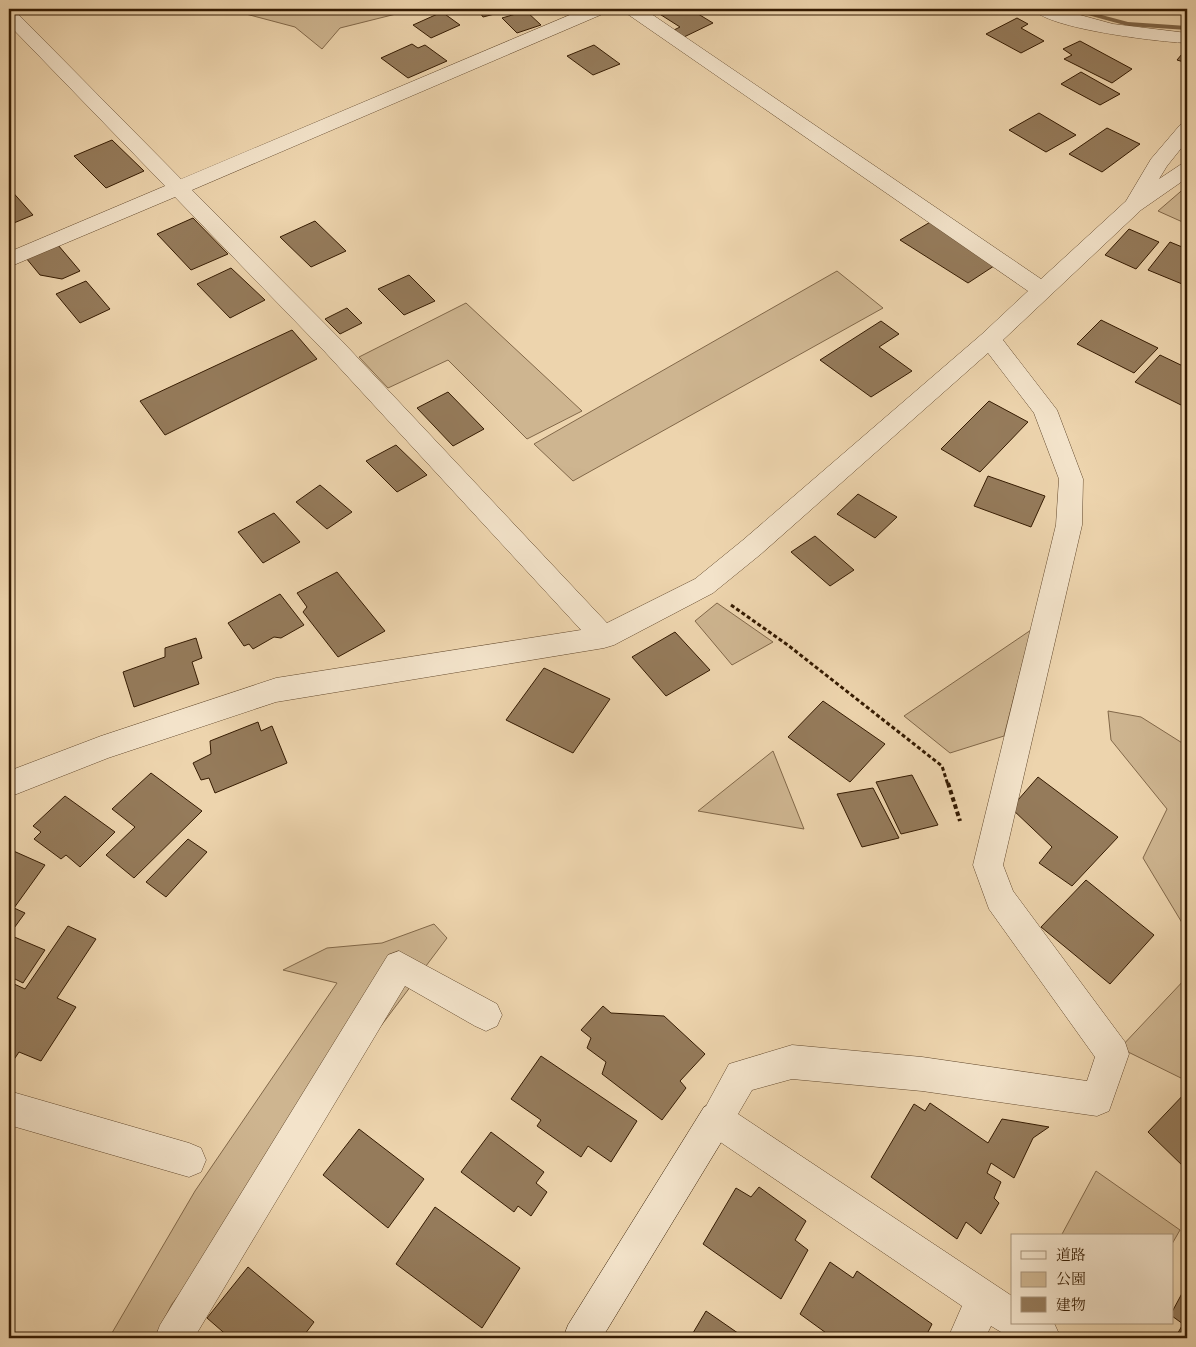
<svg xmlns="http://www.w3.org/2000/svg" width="1196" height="1347" font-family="'IM FELL Double Pica','Noto Serif JP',serif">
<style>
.green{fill:#ceb590;stroke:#826849}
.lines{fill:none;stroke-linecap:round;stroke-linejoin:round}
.stream{fill:#7e6446;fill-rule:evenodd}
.building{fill:#957b5b;stroke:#351b02}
.street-casing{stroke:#63492d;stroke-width:1}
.secondary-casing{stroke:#351b02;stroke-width:1}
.path-far1{stroke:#351b02;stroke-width:3;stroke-dasharray:4 2.5;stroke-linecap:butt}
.path{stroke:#351b02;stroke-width:4;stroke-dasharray:4.5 3;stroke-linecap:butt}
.street{fill:#f3e3ca;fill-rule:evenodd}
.secondary{fill:#f3e3ca;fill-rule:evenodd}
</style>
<rect width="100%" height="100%" fill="#edd4ad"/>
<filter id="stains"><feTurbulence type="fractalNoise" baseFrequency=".004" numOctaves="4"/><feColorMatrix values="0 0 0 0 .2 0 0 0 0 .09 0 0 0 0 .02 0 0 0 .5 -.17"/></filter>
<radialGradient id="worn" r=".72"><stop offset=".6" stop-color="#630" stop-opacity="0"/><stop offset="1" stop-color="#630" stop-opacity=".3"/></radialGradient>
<path class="green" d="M 227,9 L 416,9 L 340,28 L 322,49 L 295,27 Z
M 1187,186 L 1187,224 L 1158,211 Z
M 837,271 L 883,308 L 573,481 L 534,444 Z
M 466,303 L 582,411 L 527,439 L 448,360 L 388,388 L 359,357 Z
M 717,603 L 773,642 L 732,665 L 695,621 Z
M 1031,630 L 1004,736 L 950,753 L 904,716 Z
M 1108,711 L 1141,717 L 1187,746 L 1187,931 L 1143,858 L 1167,809 L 1111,740 Z
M 773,751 L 804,829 L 698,811 Z
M 434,924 L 447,938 L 172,1304 L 154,1338 L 109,1338 L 195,1191 L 337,983 L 283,970 L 327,948 L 382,943 Z
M 1187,977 L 1187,1081 L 1120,1048 Z
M 1096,1171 L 1180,1230 L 1172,1244 L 1172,1236 L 1061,1236 Z"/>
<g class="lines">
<path class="stream" d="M 324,9 L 362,9 L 358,11 L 328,11 Z
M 1066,9 L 1079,9 L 1128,22 L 1187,26 L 1187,30 L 1128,26 Z"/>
</g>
<path class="building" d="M 477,9 L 514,9 L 483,17 Z
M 667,9 L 690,9 L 713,23 L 684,37 L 674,30 L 680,27 L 658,13 Z
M 1157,9 L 1187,9 L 1187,12 L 1158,12 Z
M 526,11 L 541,25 L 517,33 L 502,18 Z
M 442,12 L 460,25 L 431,38 L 413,25 Z
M 1017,18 L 1028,24 L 1021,28 L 1044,41 L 1021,53 L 986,34 Z
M 1080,41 L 1132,69 L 1112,83 L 1064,59 L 1072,55 L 1063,49 Z
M 412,44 L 418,48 L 425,45 L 447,61 L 408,78 L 381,58 Z
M 594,45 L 620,64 L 593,75 L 567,56 Z
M 1187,48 L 1187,63 L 1177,60 Z
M 1081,72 L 1120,94 L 1100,105 L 1061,84 Z
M 1039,113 L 1076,135 L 1046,152 L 1009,130 Z
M 1107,128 L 1140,144 L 1102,172 L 1069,154 Z
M 112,140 L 144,171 L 106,188 L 74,156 Z
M 9,188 L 33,215 L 9,225 Z
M 193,218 L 228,254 L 191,270 L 157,234 Z
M 315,221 L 346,251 L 311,267 L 280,237 Z
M 932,221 L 997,264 L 968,283 L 900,240 Z
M 1129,229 L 1159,242 L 1136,269 L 1105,255 Z
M 1170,242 L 1187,249 L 1187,286 L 1148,270 Z
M 58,245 L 80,271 L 62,279 L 40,275 L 26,258 Z
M 231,268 L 265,300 L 230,318 L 197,284 Z
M 409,275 L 435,301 L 404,315 L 378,289 Z
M 86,281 L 110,309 L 80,323 L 56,294 Z
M 347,308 L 362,323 L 340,334 L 325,319 Z
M 1101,320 L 1158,348 L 1134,373 L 1077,344 Z
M 881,321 L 899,334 L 879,347 L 912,371 L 871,397 L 820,360 Z
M 292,330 L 317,359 L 165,435 L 140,401 Z
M 1160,355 L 1187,368 L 1187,408 L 1135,382 Z
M 448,392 L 484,429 L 453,446 L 417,408 Z
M 989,401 L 1028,422 L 980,472 L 941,449 Z
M 396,445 L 427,475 L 397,492 L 366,461 Z
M 988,476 L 1045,496 L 1031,527 L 974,506 Z
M 320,485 L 352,512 L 327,529 L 296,502 Z
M 858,494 L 897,517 L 875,538 L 837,514 Z
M 274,513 L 300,542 L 263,563 L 238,532 Z
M 815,536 L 854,570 L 830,586 L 791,552 Z
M 337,572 L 385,631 L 338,657 L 303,612 L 307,607 L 297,593 Z
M 280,594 L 304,625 L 281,638 L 274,637 L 253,649 L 249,644 L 244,646 L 228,623 Z
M 675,632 L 710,670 L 666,696 L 632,657 Z
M 196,638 L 202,658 L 192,662 L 199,684 L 134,707 L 123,672 L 165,657 L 165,648 Z
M 544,668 L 610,699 L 573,753 L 506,720 Z
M 823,701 L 885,744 L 850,782 L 788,737 Z
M 258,722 L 261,731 L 272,726 L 287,763 L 215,793 L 209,778 L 201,780 L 193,763 L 211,754 L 210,741 Z
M 151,773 L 202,811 L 134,878 L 106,855 L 135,827 L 112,809 Z
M 912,775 L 938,825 L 901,834 L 876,782 Z
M 1038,777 L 1118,837 L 1072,886 L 1039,863 L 1052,847 L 1011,808 Z
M 873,788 L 899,838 L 862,847 L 837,794 Z
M 65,796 L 115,832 L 80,867 L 66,855 L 61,859 L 34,839 L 41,832 L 33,826 Z
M 188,839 L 207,852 L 166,897 L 146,882 Z
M 9,849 L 45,865 L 14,908 L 25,913 L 9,935 Z
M 1086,880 L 1154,935 L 1110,984 L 1041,927 Z
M 68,926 L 96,939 L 57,998 L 76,1007 L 41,1061 L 19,1052 L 9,1067 L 9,987 L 12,983 L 25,989 Z
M 12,936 L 45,950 L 23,983 L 9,976 L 9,941 Z
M 603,1006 L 611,1013 L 664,1016 L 705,1054 L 680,1081 L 686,1088 L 662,1120 L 602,1074 L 606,1062 L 587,1048 L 591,1038 L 581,1030 Z
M 541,1056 L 637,1121 L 611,1162 L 588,1146 L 581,1157 L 537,1126 L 541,1120 L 511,1099 Z
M 1187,1091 L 1187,1170 L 1148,1132 Z
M 930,1103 L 988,1143 L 1002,1119 L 1049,1127 L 1033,1138 L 1014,1178 L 991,1163 L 987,1173 L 1001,1182 L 994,1198 L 999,1203 L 981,1234 L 966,1222 L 957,1239 L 871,1177 L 914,1104 L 925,1111 Z
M 359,1129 L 424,1179 L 388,1228 L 323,1175 Z
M 491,1132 L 544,1172 L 536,1183 L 547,1192 L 531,1216 L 518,1206 L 514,1212 L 461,1172 Z
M 759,1187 L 806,1221 L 795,1240 L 808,1250 L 781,1299 L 703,1244 L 736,1188 L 751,1197 Z
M 435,1207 L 520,1268 L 482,1328 L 396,1264 Z
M 830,1262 L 853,1278 L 857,1271 L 932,1324 L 925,1338 L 833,1338 L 800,1314 Z
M 248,1267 L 314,1322 L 302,1338 L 230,1338 L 207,1318 Z
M 1187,1284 L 1187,1338 L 1175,1338 L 1183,1324 L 1172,1316 L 1172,1312 Z
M 706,1311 L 745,1338 L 690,1338 Z"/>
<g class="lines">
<defs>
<path id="street" d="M 584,9 L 608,9 L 605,13 L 192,190 L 341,340 L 607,623 L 695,579 L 743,540 L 982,334 L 1028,291 L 626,13 L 623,9 L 644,9 L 1041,279 L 1126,201 L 1151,159 L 1180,125 L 1187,123 L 1187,141 L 1167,166 L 1159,179 L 1180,165 L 1187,163 L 1187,178 L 1141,210 L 1003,340 L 1057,410 L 1083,479 L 1082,525 L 1003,865 L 1013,891 L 1125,1042 L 1129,1054 L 1109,1111 L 1097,1116 L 922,1091 L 792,1079 L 752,1090 L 738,1114 L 1012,1296 L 1012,1323 L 1054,1323 L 1061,1338 L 1011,1338 L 991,1326 L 985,1338 L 948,1338 L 962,1306 L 704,1131 L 699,1119 L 729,1064 L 792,1045 L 922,1057 L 1087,1081 L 1095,1057 L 989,909 L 973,865 L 1056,525 L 1059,479 L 1034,413 L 988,353 L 761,554 L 713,593 L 614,645 L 604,648 L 276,702 L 108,758 L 9,797 L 9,771 L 101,736 L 276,678 L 581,630 L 325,352 L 175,197 L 9,267 L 9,252 L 165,186 L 9,25 L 9,10 L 15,11 L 181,179 Z
M 1033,9 L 1058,9 L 1113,24 L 1187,33 L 1187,43 C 1161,42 1047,29 1033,9 Z
M 399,951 L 497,1004 L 502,1015 L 497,1026 L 486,1031 L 475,1026 L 405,986 L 194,1338 L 155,1338 L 160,1325 L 388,955 Z
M 9,1091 L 189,1143 L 201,1148 L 206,1160 L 201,1172 L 189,1177 L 9,1125 Z"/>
<path id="secondary" d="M 716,1102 L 728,1107 L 733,1119 L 728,1131 L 602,1338 L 563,1338 L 568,1325 L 704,1107 Z"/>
</defs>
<use href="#street" class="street-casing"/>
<use href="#secondary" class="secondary-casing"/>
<path class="path-far1" d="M 731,605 L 789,646 L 942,766 L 948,785"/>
<path class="path" d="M 948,783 L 960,821"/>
<use href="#street" class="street"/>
<use href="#secondary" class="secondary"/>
</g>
<rect width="1196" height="1347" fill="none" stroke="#edd4ad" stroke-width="30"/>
<rect x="10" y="10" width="1176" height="1327" fill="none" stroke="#351b02" stroke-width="2.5"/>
<rect x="15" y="15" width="1166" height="1317" fill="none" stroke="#351b02"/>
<rect x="1011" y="1234" width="162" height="90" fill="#f3e3ca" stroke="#a7937a"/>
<rect x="1021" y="1251" width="25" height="8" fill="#f3e3ca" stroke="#a7937a"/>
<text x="1056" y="1260" font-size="15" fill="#351b02">道路</text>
<rect x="1021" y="1272" width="25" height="15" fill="#ceb590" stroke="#a7937a"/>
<text x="1056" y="1284" font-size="15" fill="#351b02">公園</text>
<rect x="1021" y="1297" width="25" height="15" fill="#957b5b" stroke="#a7937a"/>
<text x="1056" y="1310" font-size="15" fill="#351b02">建物</text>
<rect width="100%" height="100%" filter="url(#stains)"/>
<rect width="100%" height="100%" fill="url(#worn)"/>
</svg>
